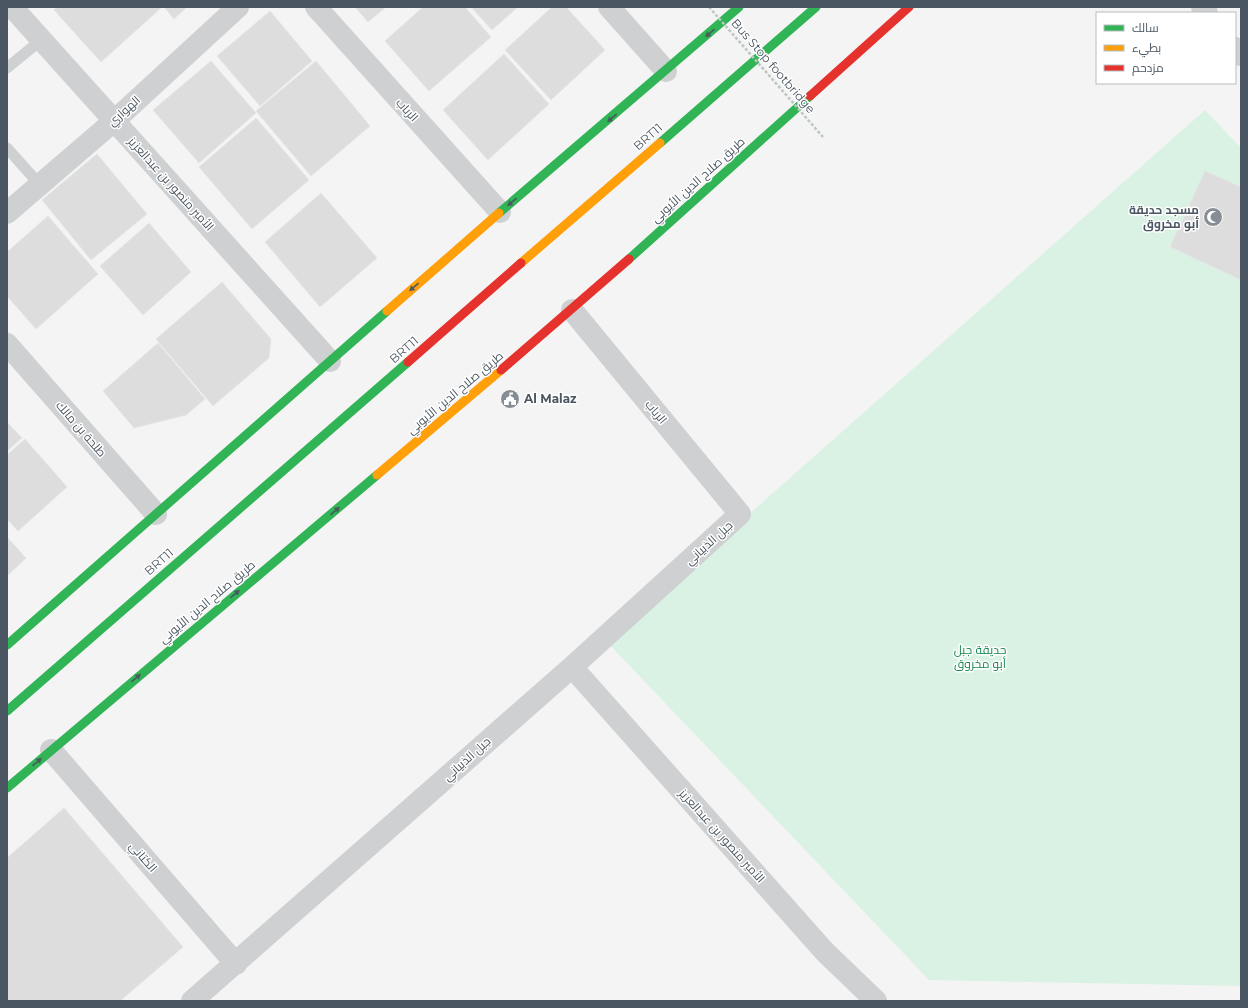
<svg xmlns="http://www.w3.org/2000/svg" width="1248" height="1008" font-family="Montserrat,Cairo,sans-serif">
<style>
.green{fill:#d9f2e3}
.building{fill:#ddddde;stroke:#e5e6e7}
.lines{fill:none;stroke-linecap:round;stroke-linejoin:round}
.lane{stroke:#ced0d2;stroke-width:11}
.street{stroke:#ced0d2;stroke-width:22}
.fast{stroke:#30b455;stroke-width:9}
.slow{stroke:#ff9f0a;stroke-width:9}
.jam{stroke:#e5322d;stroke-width:9}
.path-bridge{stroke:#bcc7c4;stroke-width:2.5;stroke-dasharray:3 2;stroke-linecap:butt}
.oneway{fill:#495b60}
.labels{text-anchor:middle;stroke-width:3;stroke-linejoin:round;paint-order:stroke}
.street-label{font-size:12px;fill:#4a5661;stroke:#fff}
.poi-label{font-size:12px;font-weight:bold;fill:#4a5661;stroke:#fff;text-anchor:end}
.park-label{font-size:12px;fill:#17864f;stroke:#fff}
</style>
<rect width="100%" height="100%" fill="#f4f4f4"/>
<path class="green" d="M 1205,110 L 1241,148 L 1241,986 L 929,980 L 606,641 Z"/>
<path class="building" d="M 57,7 L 162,7 L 101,62 L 54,10 Z
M 164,7 L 187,7 L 174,19 Z
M 355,7 L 386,7 L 368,22 Z
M 423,7 L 465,7 L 491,37 L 429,91 L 385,41 Z
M 471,7 L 518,7 L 492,30 Z
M 552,7 L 566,7 L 605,50 L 551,100 L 505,50 Z
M 270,11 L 312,61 L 260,106 L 217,56 Z
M 504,54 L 549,104 L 488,160 L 443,110 Z
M 211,61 L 256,113 L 199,163 L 153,110 Z
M 316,61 L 370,126 L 311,176 L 256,111 Z
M 256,118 L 309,180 L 252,229 L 199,167 Z
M 97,154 L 147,214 L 91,260 L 42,200 Z
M 1205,171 L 1241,187 L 1241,280 L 1170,247 Z
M 321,193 L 377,258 L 320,307 L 265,242 Z
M 48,216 L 98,274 L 36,329 L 7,296 L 7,252 Z
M 149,223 L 191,272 L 143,315 L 100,266 Z
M 222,282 L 271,339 L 269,358 L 213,406 L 156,339 Z
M 158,343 L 205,399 L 186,415 L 134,428 L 103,391 Z
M 7,422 L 22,438 L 7,451 Z
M 25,439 L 67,487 L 18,531 L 7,519 L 7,455 Z
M 7,537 L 26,558 L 7,576 Z
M 64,808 L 183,947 L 120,1001 L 7,1001 L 7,858 Z"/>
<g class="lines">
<path class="lane" d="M 7,68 L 41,40
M 7,148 L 40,185"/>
<path class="street" d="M 12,7 L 330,361
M 316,7 L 500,212
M 609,7 L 666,71
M 1202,7 L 1207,13
M 1235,48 L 1241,55
M 7,213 L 114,121 L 238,7
M 7,344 L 156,514
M 572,667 L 825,952 L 876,1001
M 51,750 L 236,964
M 192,1001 L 572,667 L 740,514 L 572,310"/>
<path class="fast" d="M 660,143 L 816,7
M 499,213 L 739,7
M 629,259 L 810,96
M 7,645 L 387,311
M 7,711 L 408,362
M 7,788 L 377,475"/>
<path class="slow" d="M 521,263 L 660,143
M 387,311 L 499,213
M 377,475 L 501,370"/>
<path class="jam" d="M 810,96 L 909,7
M 408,362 L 521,263
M 501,370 L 629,259"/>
<path class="path-bridge" d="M 709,7 L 823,137"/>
</g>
<defs><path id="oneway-solid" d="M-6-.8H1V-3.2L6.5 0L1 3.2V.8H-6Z"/></defs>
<g class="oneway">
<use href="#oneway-solid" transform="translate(710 33) rotate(139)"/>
<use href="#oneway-solid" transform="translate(612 118) rotate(140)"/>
<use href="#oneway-solid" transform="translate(512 202) rotate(140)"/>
<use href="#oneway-solid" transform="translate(414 287) rotate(139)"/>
<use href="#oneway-solid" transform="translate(335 511) rotate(-40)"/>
<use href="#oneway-solid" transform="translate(235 594) rotate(-40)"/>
<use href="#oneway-solid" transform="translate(136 678) rotate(-40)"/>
<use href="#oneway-solid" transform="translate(37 762) rotate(-41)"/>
</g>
<defs>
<symbol id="mosque-disc" viewBox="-11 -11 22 22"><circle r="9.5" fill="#868d94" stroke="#fff"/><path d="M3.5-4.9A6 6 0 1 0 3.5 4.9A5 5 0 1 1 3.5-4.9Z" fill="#fff"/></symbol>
<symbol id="civic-disc" viewBox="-11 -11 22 22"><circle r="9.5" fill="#868d94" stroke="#fff"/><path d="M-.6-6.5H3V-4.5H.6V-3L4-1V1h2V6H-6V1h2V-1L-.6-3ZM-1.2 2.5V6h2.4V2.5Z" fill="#fff"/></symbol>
</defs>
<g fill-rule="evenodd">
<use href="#mosque-disc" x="1202" y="206" width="22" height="22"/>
<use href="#civic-disc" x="499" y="388" width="22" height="22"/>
</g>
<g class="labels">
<g class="street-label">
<text transform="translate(773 66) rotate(49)" y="4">Bus Stop footbridge</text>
<text transform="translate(407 110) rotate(48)" y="4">الرباب</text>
<text transform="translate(124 111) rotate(-42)" y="4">الهواري</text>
<text transform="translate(648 137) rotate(-41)" y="4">BRT11</text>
<text transform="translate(698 180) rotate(-42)" y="4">طريق صلاح الدين الأيوبي</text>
<text transform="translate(171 184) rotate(48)" y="4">الأمير منصور بن عبدالعزيز</text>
<text transform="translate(404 350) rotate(-41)" y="4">BRT11</text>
<text transform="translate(455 393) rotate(-40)" y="4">طريق صلاح الدين الأيوبي</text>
<text transform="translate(656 412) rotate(50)" y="4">الرباب</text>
<text transform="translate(81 429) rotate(49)" y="4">طلحة بن مالك</text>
<text transform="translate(709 543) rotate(-42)" y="4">جبل الذبياني</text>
<text transform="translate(159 562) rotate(-41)" y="4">BRT11</text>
<text transform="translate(207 602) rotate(-40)" y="4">طريق صلاح الدين الأيوبي</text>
<text transform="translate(467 759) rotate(-42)" y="4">جبل الذبياني</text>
<text transform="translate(722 836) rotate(48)" y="4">الأمير منصور بن عبدالعزيز</text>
<text transform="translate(143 857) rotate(49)" y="4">الكتاني</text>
</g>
<g class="poi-label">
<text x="1199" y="214">مسجد حديقة<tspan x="1199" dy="14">أبو مخروق</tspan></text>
<text x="524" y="403" text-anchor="start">Al Malaz</text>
</g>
<g class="park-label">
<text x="980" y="654">حديقة جبل<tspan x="980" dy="14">أبو مخروق</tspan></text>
</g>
</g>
<rect width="1248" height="1008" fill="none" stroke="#4a5661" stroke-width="16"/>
<rect x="1096" y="12" width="140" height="72" fill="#ffffff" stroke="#b7bbc0"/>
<rect x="1104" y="25" width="20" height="6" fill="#30b455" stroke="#b7bbc0"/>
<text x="1132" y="32" font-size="12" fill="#4a5661">سالك</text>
<rect x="1104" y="45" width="20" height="6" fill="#ff9f0a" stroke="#b7bbc0"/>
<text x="1132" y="52" font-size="12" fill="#4a5661">بطيء</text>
<rect x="1104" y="65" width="20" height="6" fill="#e5322d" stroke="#b7bbc0"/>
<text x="1132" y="72" font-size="12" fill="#4a5661">مزدحم</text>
</svg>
